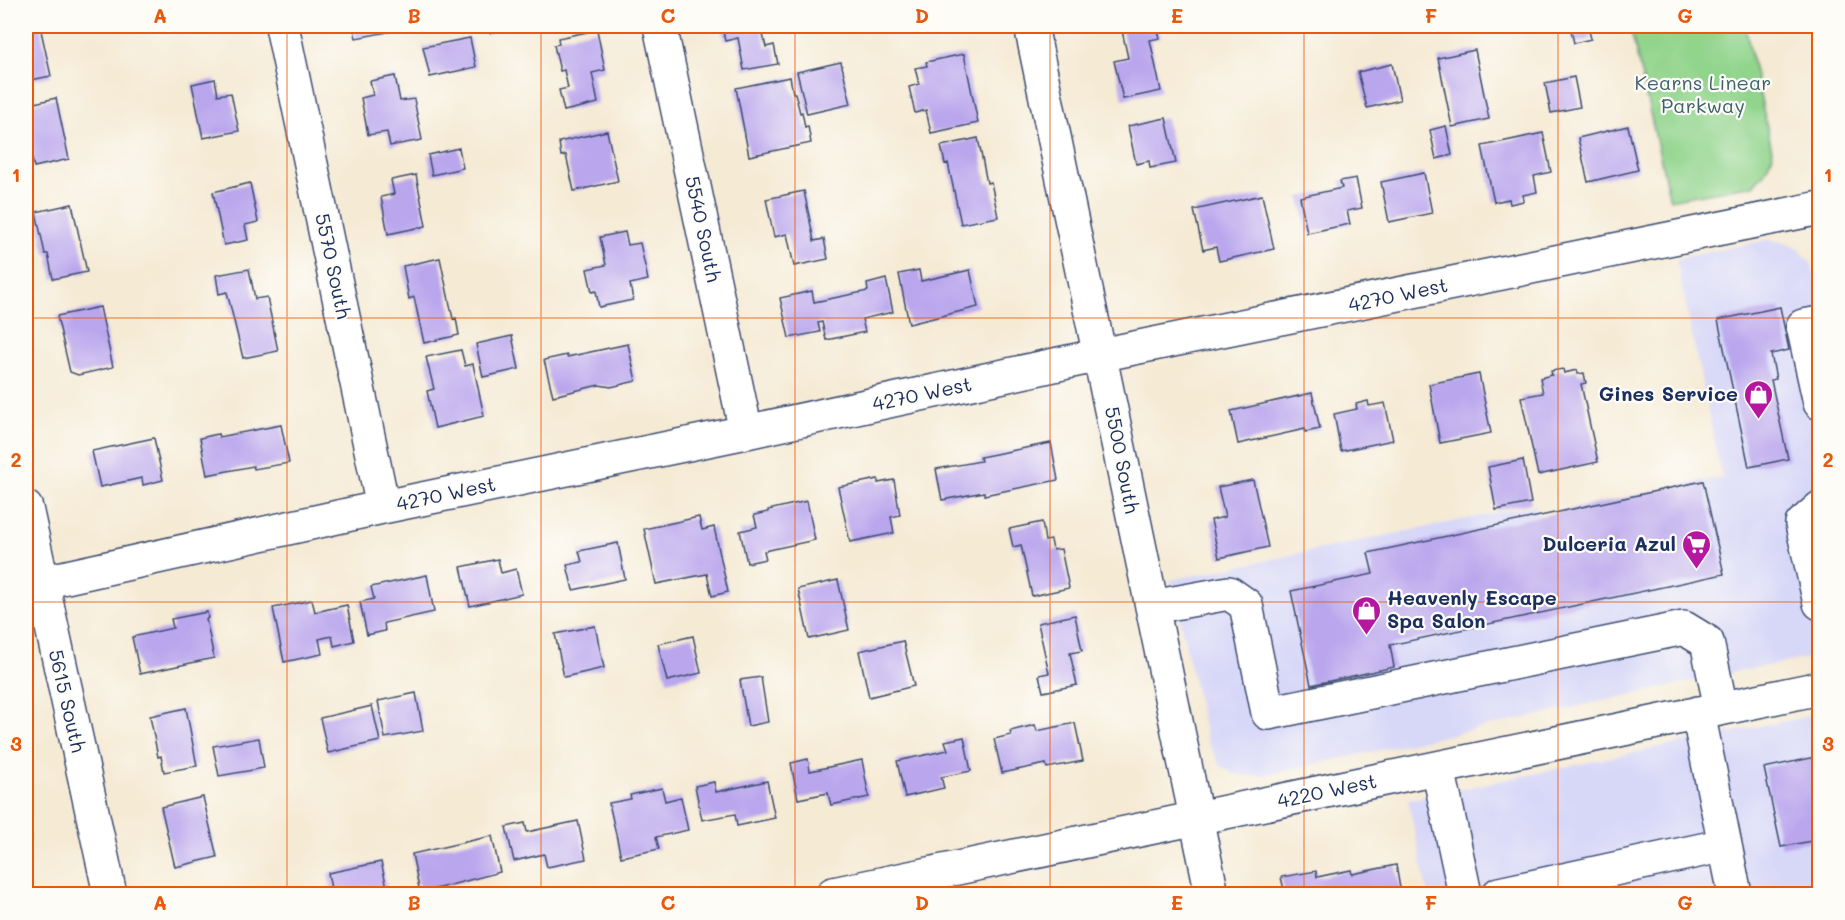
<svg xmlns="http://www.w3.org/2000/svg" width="1845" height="920" font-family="Mali,sans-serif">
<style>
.built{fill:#d7d7f8}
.green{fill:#91d48c;stroke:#568275;stroke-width:1.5}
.building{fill:#b9a6ed}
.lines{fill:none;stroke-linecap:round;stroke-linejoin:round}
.minor-casing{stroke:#3c4b70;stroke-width:36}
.minor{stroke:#fff;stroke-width:33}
.grid{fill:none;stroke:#e8590c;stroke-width:1.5;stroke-opacity:0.55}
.labels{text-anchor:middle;stroke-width:4.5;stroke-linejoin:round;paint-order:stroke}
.park-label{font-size:20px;fill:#3e616c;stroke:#fdfcf7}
.street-label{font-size:20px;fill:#1b2f5e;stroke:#fdfcf7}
.poi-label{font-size:20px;font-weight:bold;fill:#1b2f5e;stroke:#fdfcf7;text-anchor:end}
.neatline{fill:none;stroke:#e8590c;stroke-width:2}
.grid-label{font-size:20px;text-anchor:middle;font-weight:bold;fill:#e8590c}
</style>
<rect width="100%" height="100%" fill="#fdfcf7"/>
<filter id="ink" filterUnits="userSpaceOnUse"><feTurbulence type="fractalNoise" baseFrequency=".0167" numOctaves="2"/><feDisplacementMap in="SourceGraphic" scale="12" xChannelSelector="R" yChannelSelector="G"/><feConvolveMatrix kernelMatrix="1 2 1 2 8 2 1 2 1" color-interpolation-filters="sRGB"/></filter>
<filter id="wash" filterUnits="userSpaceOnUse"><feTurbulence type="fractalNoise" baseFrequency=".008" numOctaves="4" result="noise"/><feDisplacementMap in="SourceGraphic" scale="24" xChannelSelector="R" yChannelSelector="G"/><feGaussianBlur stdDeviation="1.35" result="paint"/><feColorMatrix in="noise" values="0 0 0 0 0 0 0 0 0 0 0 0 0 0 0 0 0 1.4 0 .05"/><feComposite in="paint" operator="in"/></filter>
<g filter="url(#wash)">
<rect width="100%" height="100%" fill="#f5ead4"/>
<path class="built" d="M 1767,240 L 1784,242 L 1800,250 L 1811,264 L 1820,296 L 1819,656 L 1745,670 L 1261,776 L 1243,776 L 1232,773 L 1220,765 L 1207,740 L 1171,580 L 1535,505 L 1538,517 L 1722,477 L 1676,259 Z
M 1819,714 L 1819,894 L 1428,894 L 1408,800 Z"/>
<path class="green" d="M 1630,26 L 1745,26 L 1773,155 L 1763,175 L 1753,185 L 1670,200 Z"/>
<g id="blocks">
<path class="building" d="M 26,26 L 40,26 L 51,76 L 26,81 Z
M 353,26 L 410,26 L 410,28 L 356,38 Z
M 488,26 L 518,26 L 518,27 L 489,33 Z
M 722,26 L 761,26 L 766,47 L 774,45 L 778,64 L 744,70 L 738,38 L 725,41 Z
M 1121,26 L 1157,26 L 1160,38 L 1150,40 L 1161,91 L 1123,99 L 1114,61 L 1128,58 Z
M 1570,26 L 1588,26 L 1591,39 L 1574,43 Z
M 597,30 L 605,70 L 592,73 L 598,103 L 564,111 L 559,90 L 568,88 L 564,70 L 560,71 L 554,45 L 559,44 L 558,38 Z
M 470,38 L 476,67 L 430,77 L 423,47 Z
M 1475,50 L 1489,119 L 1452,127 L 1438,58 Z
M 964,54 L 978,123 L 931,133 L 926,110 L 915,113 L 909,87 L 919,84 L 915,68 L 927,66 L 926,62 Z
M 841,62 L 851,104 L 807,114 L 797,72 Z
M 1392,64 L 1400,100 L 1367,108 L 1358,72 Z
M 395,76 L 400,101 L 414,99 L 422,140 L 390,146 L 387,132 L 368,135 L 361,98 L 373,95 L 370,81 Z
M 790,77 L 793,93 L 795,93 L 800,113 L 802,112 L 805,127 L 808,126 L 811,143 L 749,156 L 736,88 Z
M 1574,77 L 1580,107 L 1551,113 L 1545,83 Z
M 215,79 L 218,95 L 231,93 L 239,131 L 203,138 L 192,84 Z
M 56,98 L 69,159 L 34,167 L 29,147 L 27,147 L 26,142 L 26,105 Z
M 1166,118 L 1176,163 L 1150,168 L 1149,161 L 1136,164 L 1128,126 Z
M 1446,126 L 1452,155 L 1436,159 L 1430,130 Z
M 1628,126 L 1638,170 L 1588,182 L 1578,138 Z
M 607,131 L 618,181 L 574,191 L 566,155 L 561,156 L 559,142 Z
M 1543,133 L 1551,172 L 1534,176 L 1537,192 L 1523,195 L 1524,201 L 1510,204 L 1509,199 L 1494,202 L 1482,146 Z
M 978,138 L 987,183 L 991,182 L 998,217 L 961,224 L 948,163 L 945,164 L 941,146 Z
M 459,148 L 463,168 L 432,175 L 428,155 Z
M 1424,173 L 1432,213 L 1389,222 L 1381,182 Z
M 416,175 L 426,226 L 388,234 L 381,197 L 394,194 L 391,180 Z
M 1356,178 L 1362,208 L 1347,211 L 1350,224 L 1307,233 L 1300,197 L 1342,188 L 1340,181 Z
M 250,183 L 258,222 L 245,225 L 248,240 L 224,245 L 213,192 Z
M 804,191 L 814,241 L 824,239 L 828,259 L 794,266 L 787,234 L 774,237 L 766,199 Z
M 1262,195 L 1274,249 L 1219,261 L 1216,247 L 1203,250 L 1194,210 Z
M 72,204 L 87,272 L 53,279 L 48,254 L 45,254 L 36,212 Z
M 625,232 L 628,245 L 640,243 L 648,280 L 630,284 L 633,300 L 599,307 L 596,291 L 592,292 L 587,269 L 606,265 L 600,237 Z
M 440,258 L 453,319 L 456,318 L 459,335 L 424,343 L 414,297 L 409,299 L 403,266 Z
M 249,269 L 255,299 L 267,297 L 278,351 L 243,358 L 227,292 L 219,294 L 216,275 Z
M 919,270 L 921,281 L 970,270 L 978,307 L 909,324 L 899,274 Z
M 886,279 L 893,312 L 862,319 L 865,332 L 826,340 L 822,322 L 818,323 L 820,332 L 789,338 L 780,298 L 812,291 L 814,302 L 868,291 L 867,284 Z
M 100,307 L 113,367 L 78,375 L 70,372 L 57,316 Z
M 1780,307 L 1789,350 L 1771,354 L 1776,379 L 1771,380 L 1788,459 L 1749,467 L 1718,320 Z
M 512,336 L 519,369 L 483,377 L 476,344 Z
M 628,344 L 636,381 L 611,387 L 599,385 L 553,396 L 544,360 L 567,355 L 567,357 Z
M 461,350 L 465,366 L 473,364 L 484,416 L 435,428 L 427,391 L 434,389 L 426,357 Z
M 1563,369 L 1564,373 L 1577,370 L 1578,374 L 1584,373 L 1586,383 L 1581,384 L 1598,462 L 1538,475 L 1521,397 L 1543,393 L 1540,378 L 1552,375 L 1551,371 Z
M 1479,374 L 1491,433 L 1440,443 L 1429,384 Z
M 1312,393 L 1320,429 L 1305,432 L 1305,429 L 1238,444 L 1231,411 Z
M 1368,401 L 1369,406 L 1385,403 L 1393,440 L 1341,451 L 1334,414 L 1357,409 L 1356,404 Z
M 281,425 L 289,463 L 254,469 L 253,466 L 207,475 L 200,438 L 218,434 L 219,437 Z
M 154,438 L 163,480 L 143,485 L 142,478 L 100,487 L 92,451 Z
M 1051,443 L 1058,480 L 984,495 L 984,492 L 942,500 L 936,469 L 981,461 L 980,457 Z
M 1523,460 L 1531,503 L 1496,510 L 1488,467 Z
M 878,479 L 878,483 L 894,480 L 900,515 L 891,517 L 894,533 L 850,542 L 838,487 Z
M 1253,480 L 1268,547 L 1219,558 L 1211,520 L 1225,517 L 1218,487 Z
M 1703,481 L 1724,574 L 1390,645 L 1394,667 L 1311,685 L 1291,591 L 1373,574 L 1368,553 Z
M 807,501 L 815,540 L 764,551 L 766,559 L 747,563 L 740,531 L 757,527 L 754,515 L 768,512 L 768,510 Z
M 699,517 L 702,530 L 714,527 L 728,592 L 712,596 L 707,574 L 656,584 L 644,529 Z
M 1042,522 L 1045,541 L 1051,540 L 1053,550 L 1061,549 L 1069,588 L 1032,596 L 1021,545 L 1013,547 L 1009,529 Z
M 618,543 L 625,579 L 573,590 L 567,565 L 582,562 L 579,551 Z
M 498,559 L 501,573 L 516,569 L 522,594 L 470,606 L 461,567 Z
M 427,575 L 434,612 L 384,623 L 385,631 L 367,635 L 360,602 L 374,599 L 371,587 Z
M 838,580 L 849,630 L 809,639 L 798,589 Z
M 312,600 L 315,612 L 347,605 L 354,641 L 334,646 L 332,636 L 319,639 L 322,654 L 284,662 L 273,608 Z
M 207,612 L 208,618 L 206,619 L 214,658 L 140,674 L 132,637 L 173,628 L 171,619 Z
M 1075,615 L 1082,651 L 1070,653 L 1077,685 L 1043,692 L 1039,675 L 1049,673 L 1038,623 Z
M 595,626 L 604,668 L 564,677 L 555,634 Z
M 693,636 L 701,673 L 667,681 L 658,644 Z
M 903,641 L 914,686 L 869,697 L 859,651 Z
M 761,677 L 768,722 L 748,726 L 740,680 Z
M 416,693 L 423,731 L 385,738 L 378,701 Z
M 372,706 L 380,741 L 328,753 L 320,718 Z
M 186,708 L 197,766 L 164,772 L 161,756 L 158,757 L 150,716 Z
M 1075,723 L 1083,761 L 1047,768 L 1046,764 L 1002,773 L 994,739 L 1011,735 L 1010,731 L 1035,725 L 1037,731 Z
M 964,737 L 971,771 L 941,777 L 944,788 L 905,797 L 897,761 L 948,750 L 945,741 Z
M 259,738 L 264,768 L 219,776 L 213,746 Z
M 1820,756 L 1820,851 L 1816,840 L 1781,847 L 1764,768 Z
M 808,759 L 810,771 L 862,760 L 869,797 L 831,805 L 828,793 L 798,799 L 791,763 Z
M 767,781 L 775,818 L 737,826 L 735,814 L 702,820 L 695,786 L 714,782 L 716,792 Z
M 662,788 L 665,801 L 681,797 L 688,830 L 656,837 L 659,849 L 621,857 L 609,803 L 631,799 L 630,795 Z
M 203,797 L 217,857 L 175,867 L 161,807 Z
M 578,821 L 586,859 L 547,867 L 544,854 L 514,861 L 506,827 L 525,823 L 527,832 Z
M 492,836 L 500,872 L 420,893 L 412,854 Z
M 381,862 L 387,887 L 372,891 L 373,894 L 332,894 L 328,873 Z
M 1396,865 L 1401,894 L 1285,894 L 1281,877 L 1316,871 L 1317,877 L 1351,870 L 1352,874 Z"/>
</g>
</g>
<g filter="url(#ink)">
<use href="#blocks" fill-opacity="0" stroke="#3c4b70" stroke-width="1.5"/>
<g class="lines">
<defs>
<path id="minor" d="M 282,26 L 383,507
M 660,26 L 746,432
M 1031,26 L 1212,894
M 1820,323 L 1803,326 L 1820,403
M 26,508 L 110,894
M 1820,508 L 1802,524 L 1820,603
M 26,586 L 383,507 L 746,432 L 1100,355 L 1820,208
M 1152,607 L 1229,593 L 1246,605 L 1268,713 L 1684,628 L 1707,642 L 1721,708
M 1698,713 L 1725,845
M 1438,768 L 1465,894
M 833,894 L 1820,688
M 1499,894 L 1725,845 L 1735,894"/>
</defs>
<use href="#minor" class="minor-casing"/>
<use href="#minor" class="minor"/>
</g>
</g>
<path class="grid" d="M 287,26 L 287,894M 541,26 L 541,894M 795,26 L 795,894M 1050,26 L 1050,894M 1304,26 L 1304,894M 1558,26 L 1558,894M 26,318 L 1820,318M 26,602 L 1820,602"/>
<defs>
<symbol id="shop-pin" viewBox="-11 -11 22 30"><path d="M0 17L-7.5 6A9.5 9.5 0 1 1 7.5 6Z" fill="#b5179e" stroke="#fdfcf7"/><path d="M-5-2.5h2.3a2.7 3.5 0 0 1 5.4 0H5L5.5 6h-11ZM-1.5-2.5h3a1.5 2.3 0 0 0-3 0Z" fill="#fff"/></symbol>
<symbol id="supermarket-pin" viewBox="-11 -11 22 30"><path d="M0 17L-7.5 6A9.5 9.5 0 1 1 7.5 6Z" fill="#b5179e" stroke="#fdfcf7"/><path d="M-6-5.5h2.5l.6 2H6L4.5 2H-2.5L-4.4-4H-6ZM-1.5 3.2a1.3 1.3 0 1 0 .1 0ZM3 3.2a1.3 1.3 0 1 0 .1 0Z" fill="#fff"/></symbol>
</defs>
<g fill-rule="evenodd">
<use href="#shop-pin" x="1742" y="378" width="33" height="45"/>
<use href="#supermarket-pin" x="1680" y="528" width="33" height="45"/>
<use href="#shop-pin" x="1350" y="594" width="33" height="45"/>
</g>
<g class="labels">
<g class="park-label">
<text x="1703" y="90">Kearns Linear<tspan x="1703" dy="23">Parkway</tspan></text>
</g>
<g class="street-label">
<text transform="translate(703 229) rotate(78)" y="7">5540 South</text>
<text transform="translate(333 266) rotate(78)" y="7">5570 South</text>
<text transform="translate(1398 295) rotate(-12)" y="7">4270 West</text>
<text transform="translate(922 394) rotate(-12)" y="7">4270 West</text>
<text transform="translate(1122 460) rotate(79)" y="7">5500 South</text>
<text transform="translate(446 494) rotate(-12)" y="7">4270 West</text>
<text transform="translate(67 701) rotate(77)" y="7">5615 South</text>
<text transform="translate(1327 791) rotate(-12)" y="7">4220 West</text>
</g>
<g class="poi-label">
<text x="1738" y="401">Gines Service</text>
<text x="1676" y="551">Dulceria Azul</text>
<text x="1387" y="605" text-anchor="start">Heavenly Escape<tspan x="1387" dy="23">Spa Salon</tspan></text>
</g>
</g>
<rect width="1845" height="920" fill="none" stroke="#fdfcf7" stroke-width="66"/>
<rect x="33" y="33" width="1779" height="854" class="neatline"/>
<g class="grid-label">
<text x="160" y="23">A</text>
<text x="414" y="23">B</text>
<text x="668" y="23">C</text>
<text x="922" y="23">D</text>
<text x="1177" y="23">E</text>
<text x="1431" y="23">F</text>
<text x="1685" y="23">G</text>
<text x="16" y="182">1</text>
<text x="1828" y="182">1</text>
<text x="16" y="467">2</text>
<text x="1828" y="467">2</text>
<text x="16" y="751">3</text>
<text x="1828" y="751">3</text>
<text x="160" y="910">A</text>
<text x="414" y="910">B</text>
<text x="668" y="910">C</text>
<text x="922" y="910">D</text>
<text x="1177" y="910">E</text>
<text x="1431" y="910">F</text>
<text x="1685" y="910">G</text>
</g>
</svg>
